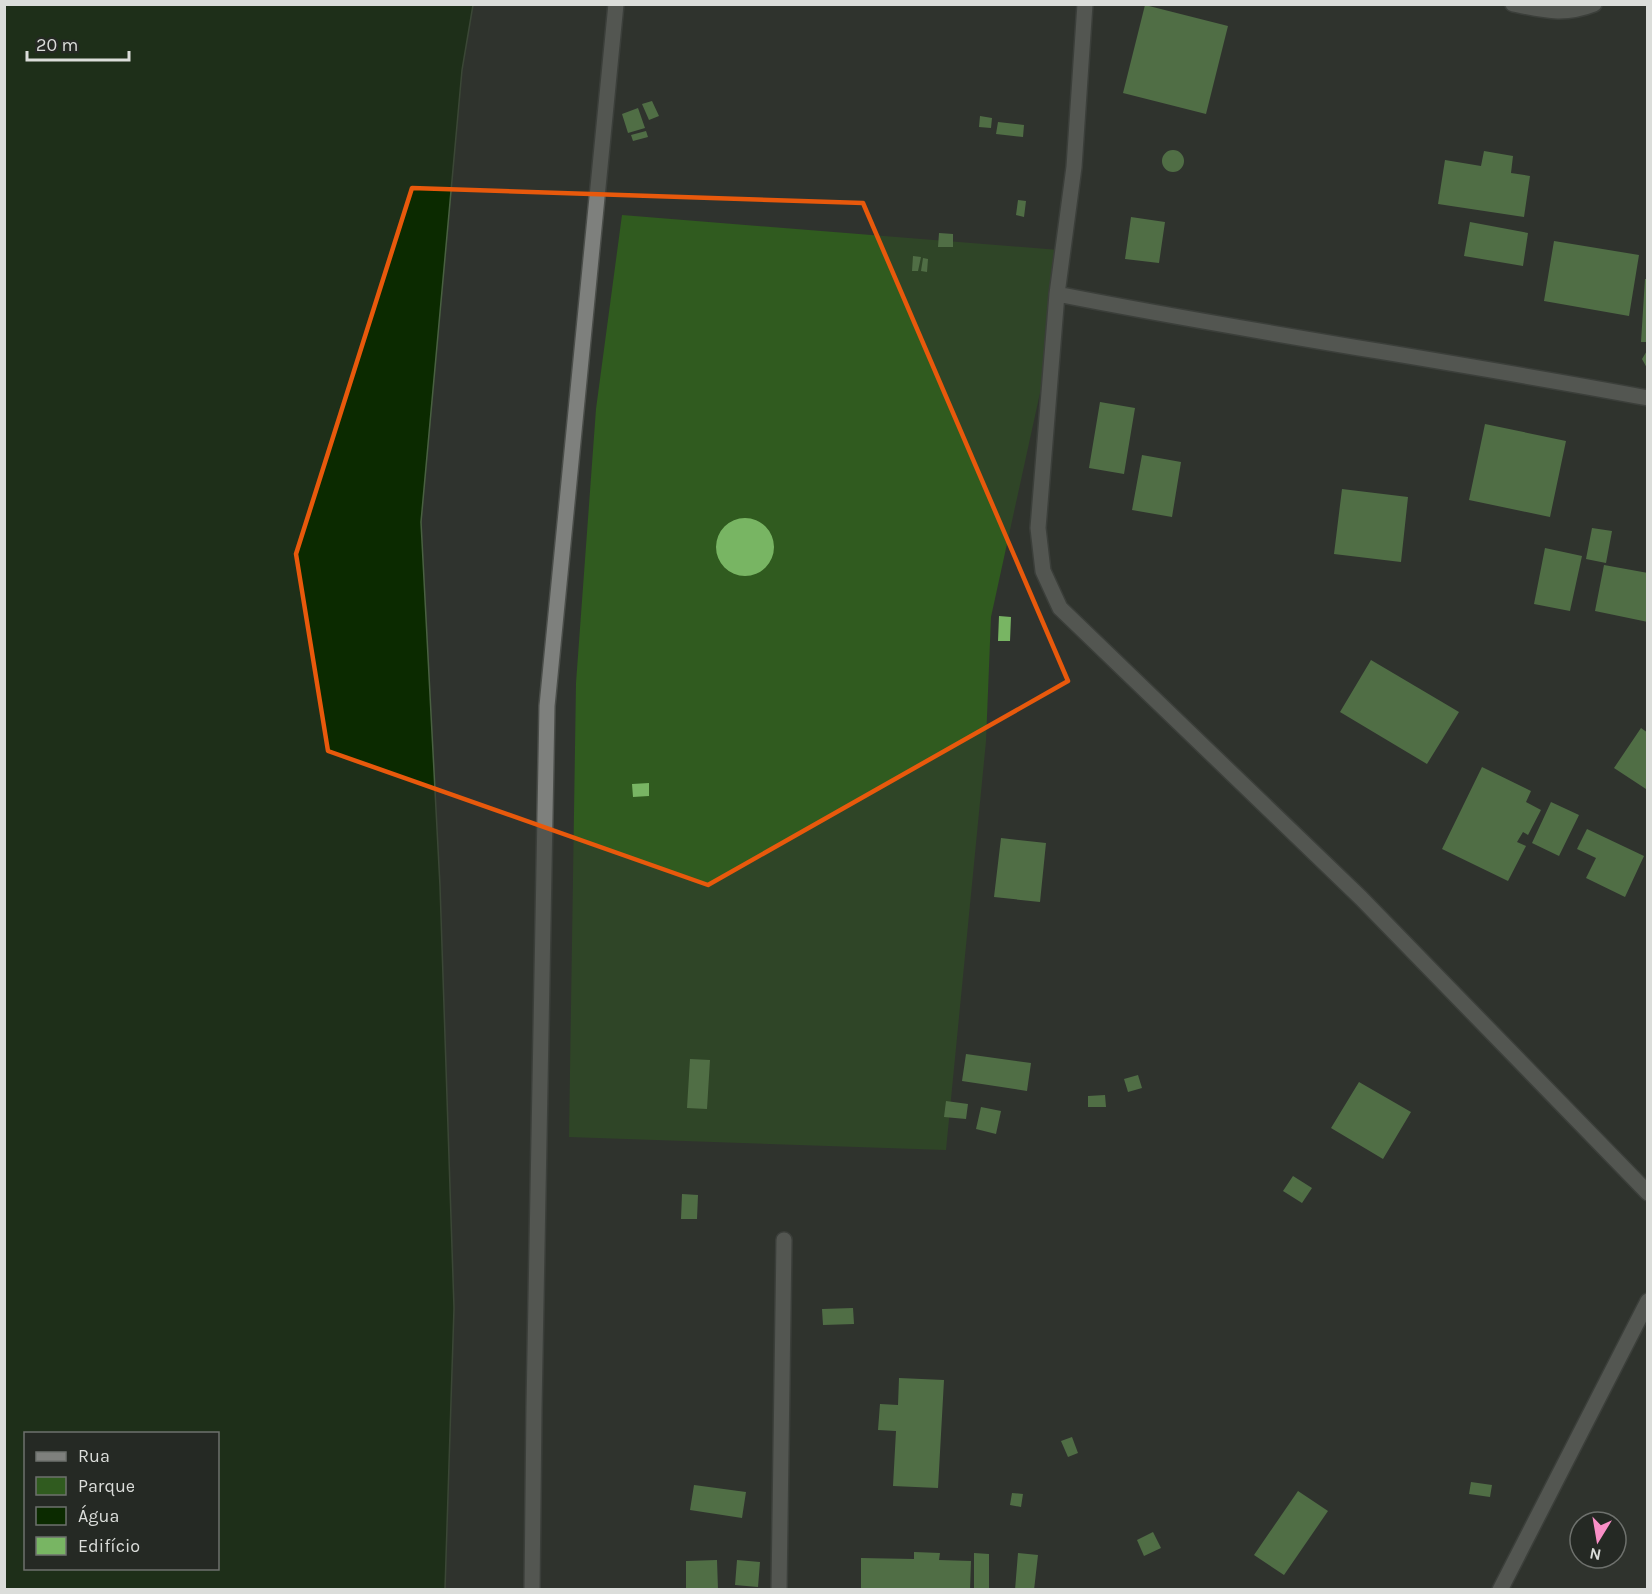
<svg xmlns="http://www.w3.org/2000/svg" width="1652" height="1594" font-family="Karla,sans-serif">
<style>
.green{fill:#305b1f}
.water{fill:#0b2a00;stroke:#496041;stroke-width:1.5;fill-rule:evenodd}
.building{fill:#78b563}
.lines{fill:none;stroke-linecap:round;stroke-linejoin:round}
.minor-casing{stroke:#4b4e4a;stroke-width:18}
.minor{stroke:#7e807d;stroke-width:15}
.marked{fill:none;stroke:#e8590c;stroke-width:4.5;stroke-linejoin:round}
</style>
<rect width="100%" height="100%" fill="#2f332e"/>
<path class="green" d="M 622,215 L 1071,251 L 991,617 L 986,741 L 946,1150 L 569,1137 L 576,683 L 596,409 Z"/>
<path class="water" d="M 5,4 L 473,5 L 462,70 L 421,522 L 440,886 L 454,1308 L 445,1589 L 5,1589 ZM 26,1434 L 218,1434 L 218,1568 L 26,1568 Z"/>
<path class="building" d="M 1145,5 L 1228,26 L 1206,114 L 1123,93 Z
M 652,101 L 659,116 L 649,120 L 642,104 Z
M 638,108 L 645,128 L 628,133 L 622,114 Z
M 980,116 L 992,118 L 991,128 L 979,127 Z
M 998,122 L 1024,125 L 1023,137 L 996,134 Z
M 646,131 L 648,137 L 633,141 L 631,135 Z
M1162 161a11 11 0 1 1 22 0a11 11 0 1 1-22 0Z
M 1484,151 L 1513,156 L 1511,173 L 1530,176 L 1524,217 L 1438,204 L 1445,160 L 1481,166 Z
M 1018,200 L 1026,201 L 1024,217 L 1016,215 Z
M 1131,217 L 1165,222 L 1159,263 L 1125,259 Z
M 1470,222 L 1528,233 L 1523,266 L 1464,256 Z
M 939,233 L 953,234 L 953,247 L 938,247 Z
M 1554,241 L 1639,255 L 1629,316 L 1544,301 Z
M 913,256 L 921,257 L 918,271 L 912,271 Z
M 923,258 L 928,259 L 927,272 L 921,271 Z
M 1645,279 L 1648,279 L 1648,342 L 1641,342 Z
M 1648,349 L 1648,370 L 1642,359 Z
M 1100,402 L 1135,408 L 1124,474 L 1089,468 Z
M 1485,424 L 1566,441 L 1550,517 L 1469,500 Z
M 1142,455 L 1181,462 L 1172,517 L 1132,510 Z
M 1342,489 L 1408,497 L 1401,562 L 1334,554 Z
M716 547a29 29 0 1 1 58 0a29 29 0 1 1-58 0Z
M 1592,528 L 1612,531 L 1606,563 L 1586,559 Z
M 1545,548 L 1582,556 L 1570,611 L 1534,604 Z
M 1604,565 L 1648,573 L 1648,622 L 1595,611 Z
M 999,616 L 1011,617 L 1010,641 L 998,641 Z
M 1371,660 L 1459,712 L 1427,764 L 1340,712 Z
M 1641,728 L 1648,733 L 1648,786 L 1646,789 L 1614,768 Z
M 1482,767 L 1531,791 L 1526,802 L 1541,810 L 1528,835 L 1523,832 L 1517,842 L 1526,846 L 1508,881 L 1442,849 Z
M 649,783 L 649,796 L 633,797 L 632,784 Z
M 1551,802 L 1579,815 L 1559,856 L 1532,843 Z
M 1587,829 L 1644,856 L 1625,897 L 1586,878 L 1596,858 L 1577,849 Z
M 1001,838 L 1046,843 L 1040,902 L 994,897 Z
M 966,1054 L 1031,1063 L 1027,1091 L 962,1081 Z
M 690,1059 L 710,1060 L 707,1109 L 687,1108 Z
M 1138,1075 L 1142,1088 L 1128,1092 L 1124,1079 Z
M 1359,1082 L 1411,1112 L 1383,1159 L 1331,1128 Z
M 1105,1095 L 1106,1107 L 1088,1107 L 1088,1096 Z
M 946,1101 L 968,1104 L 966,1119 L 944,1117 Z
M 981,1107 L 1001,1111 L 996,1134 L 976,1129 Z
M 1293,1176 L 1312,1188 L 1302,1203 L 1283,1191 Z
M 682,1194 L 698,1195 L 697,1219 L 681,1219 Z
M 853,1308 L 854,1324 L 823,1325 L 822,1309 Z
M 899,1378 L 944,1380 L 938,1488 L 893,1486 L 896,1431 L 878,1430 L 880,1404 L 898,1405 Z
M 1072,1437 L 1078,1453 L 1068,1457 L 1061,1441 Z
M 1471,1482 L 1492,1485 L 1490,1497 L 1469,1494 Z
M 694,1485 L 746,1492 L 742,1518 L 690,1510 Z
M 1298,1491 L 1328,1511 L 1284,1575 L 1254,1555 Z
M 1012,1493 L 1023,1494 L 1021,1507 L 1010,1505 Z
M 1153,1532 L 1161,1548 L 1144,1556 L 1137,1540 Z
M 914,1552 L 940,1553 L 939,1560 L 971,1561 L 970,1590 L 861,1588 L 861,1558 L 914,1559 Z
M 974,1553 L 989,1554 L 989,1590 L 974,1590 Z
M 1018,1553 L 1038,1555 L 1034,1590 L 1015,1590 Z
M 717,1560 L 718,1590 L 686,1590 L 686,1561 Z
M 737,1560 L 760,1562 L 758,1587 L 735,1585 Z"/>
<g class="lines">
<defs>
<path id="minor" d="M 1085,4 L 1074,167 L 1057,294 C 1253,333 1451,361 1648,398
M 1513,4 C 1544,10 1563,16 1594,4
M 1057,294 L 1038,528 L 1043,571 L 1060,608 L 1361,898 L 1648,1193
M 532,1590 L 534,1408 L 547,706 L 616,4
M 779,1590 L 784,1240
M 1500,1590 L 1648,1301"/>
</defs>
<use href="#minor" class="minor-casing"/>
<use href="#minor" class="minor"/>
</g>
<path d="M0 0H1652V1594H0ZM 412,188 L 863,203 L 1068,681 L 708,885 L 328,751 L 296,554 Z" fill="#2f332e" fill-opacity=".55" fill-rule="evenodd"/>
<path class="marked" d="M 412,188 L 863,203 L 1068,681 L 708,885 L 328,751 L 296,554 Z"/>
<rect width="1652" height="1594" fill="none" stroke="#dbddda" stroke-width="12"/>
<rect x="24" y="1432" width="195" height="138" fill="#252924" stroke="#6e716d" stroke-width="1.5"/>
<rect x="36" y="1452" width="30" height="9" fill="#7e807d" stroke="#6e716d" stroke-width="1.5"/>
<text x="78" y="1462" font-size="18" fill="#dbddda">Rua</text>
<rect x="36" y="1477" width="30" height="18" fill="#305b1f" stroke="#6e716d" stroke-width="1.5"/>
<text x="78" y="1492" font-size="18" fill="#dbddda">Parque</text>
<rect x="36" y="1507" width="30" height="18" fill="#0b2a00" stroke="#6e716d" stroke-width="1.5"/>
<text x="78" y="1522" font-size="18" fill="#dbddda">Água</text>
<rect x="36" y="1537" width="30" height="18" fill="#78b563" stroke="#6e716d" stroke-width="1.5"/>
<text x="78" y="1552" font-size="18" fill="#dbddda">Edifício</text>
<g transform="translate(1598 1540) rotate(191)"><circle r="28" fill="#252924" stroke="#6e716d" stroke-width="1.5"/>
<path d="M0-4.5L10 22L0 15L-10 22Z" fill="#fa8fc7"/>
<text y="-9" font-size="16" font-weight="bold" text-anchor="middle" fill="#dbddda">N</text>
</g>
<path d="M27 51v9h102v-9" fill="none" stroke="#dbddda" stroke-width="3"/>
<text x="36" y="51" font-size="18" fill="#dbddda" stroke="#252924" stroke-width="4.5" paint-order="stroke">20 m</text>
</svg>
